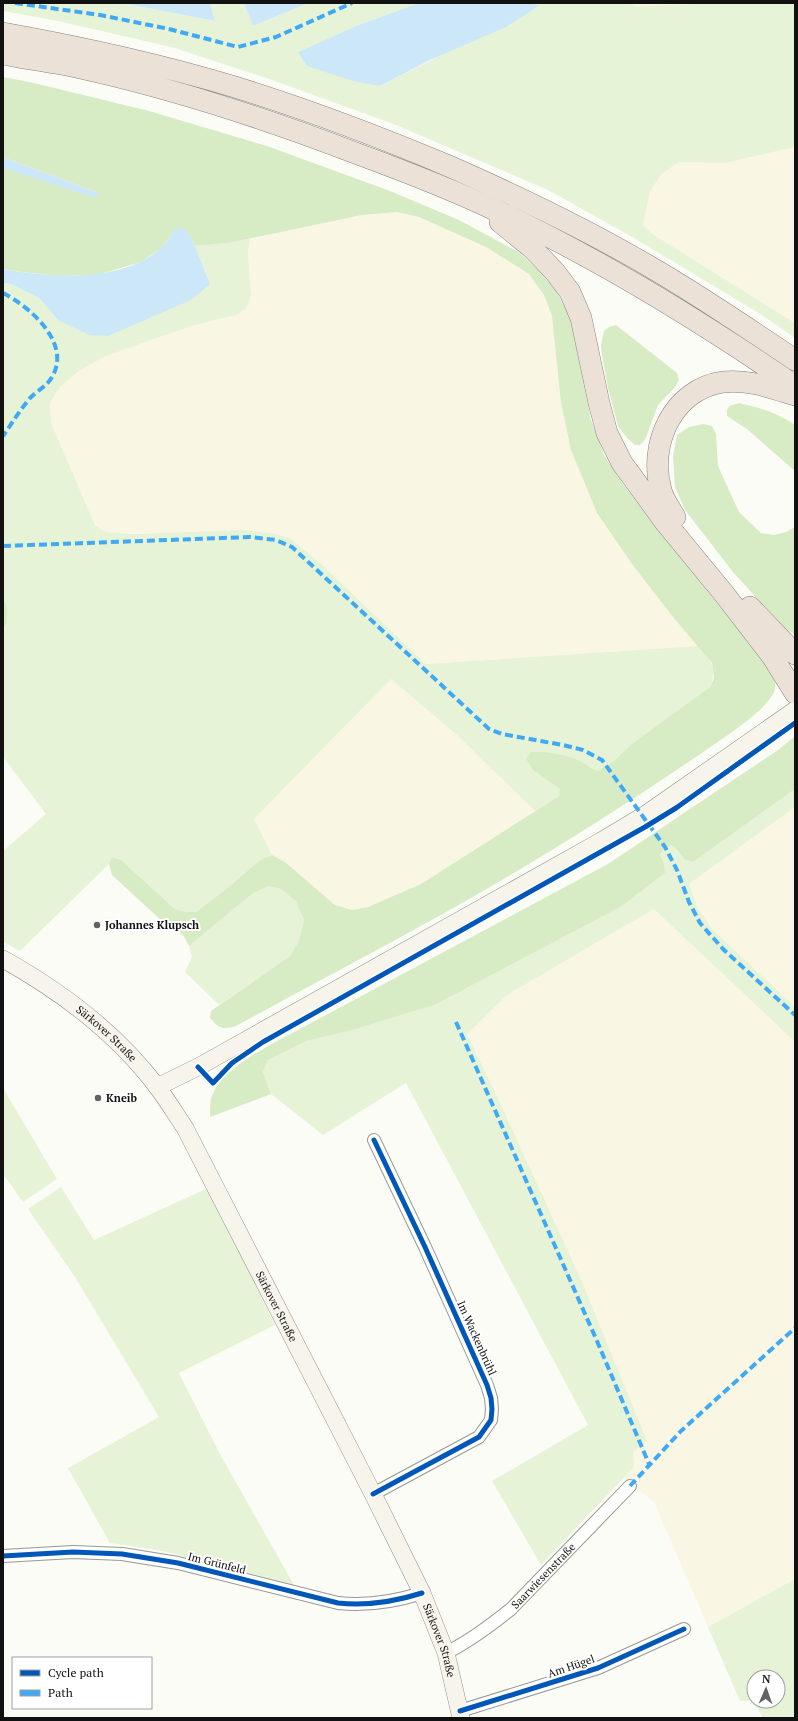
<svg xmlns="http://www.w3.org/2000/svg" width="798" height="1721" font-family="'PT Serif',serif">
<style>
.farmland{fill:#f9f7e3}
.green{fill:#e6f3d7;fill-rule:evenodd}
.forest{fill:#d7ebc4}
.water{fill:#cce8f8}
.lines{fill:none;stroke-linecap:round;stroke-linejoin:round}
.street-casing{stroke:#979795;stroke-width:14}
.secondary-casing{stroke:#8d8d8b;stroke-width:18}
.highway-casing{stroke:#848482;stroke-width:22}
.street{stroke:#fffffe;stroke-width:12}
.secondary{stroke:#f6f4eb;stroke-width:17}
.highway{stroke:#ebe1d7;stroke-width:21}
.quiet{stroke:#3fa9f5;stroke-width:4;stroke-dasharray:8 4;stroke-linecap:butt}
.cycleway-casing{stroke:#fff;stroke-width:8}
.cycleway{stroke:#0057b8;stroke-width:5}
.poi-dot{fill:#636362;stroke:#fff;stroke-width:1.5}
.labels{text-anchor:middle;stroke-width:4;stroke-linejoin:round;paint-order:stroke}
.poi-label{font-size:11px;font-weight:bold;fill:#111;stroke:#fff;text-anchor:start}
.street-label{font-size:11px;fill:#111;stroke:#fff}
</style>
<rect width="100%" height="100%" fill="#fcfcf7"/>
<path class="farmland" d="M 628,3 L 723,3 L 636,6 Z
M 795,147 L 795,323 L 654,235 L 643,225 L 650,192 L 661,174 L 679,162 L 725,163 Z
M 397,212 L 419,217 L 486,247 L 529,274 L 544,295 L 552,316 L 561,403 L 571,450 L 597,513 L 632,564 L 698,646 L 426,664 L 319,562 L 291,539 L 105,532 L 95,525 L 51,423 L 50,403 L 60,387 L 80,370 L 106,356 L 191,326 L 236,315 L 251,296 L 248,253 L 250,239 L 362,215 Z
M 391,679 L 457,735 L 535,811 L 421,884 L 368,907 L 352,910 L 335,905 L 285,862 L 272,855 L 254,819 Z
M 795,807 L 795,1007 L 713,930 L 698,909 L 689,884 Z
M 654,909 L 795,1042 L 795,1579 L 708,1627 L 654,1502 L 623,1478 L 634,1467 L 467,1034 L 507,995 Z"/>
<path class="green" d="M 3,3 L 121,3 L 215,21 L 210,3 L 244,3 L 253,26 L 309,3 L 465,3 L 416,4 L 356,26 L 298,52 L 380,86 L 540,5 L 526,3 L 628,3 L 636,6 L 723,3 L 795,3 L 795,147 L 725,163 L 679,162 L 661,174 L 650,192 L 643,225 L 654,235 L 795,323 L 795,338 L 762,315 L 634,238 L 548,190 L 396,125 L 275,81 L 175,48 L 58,21 L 3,11 Z
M 250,239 L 248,253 L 251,296 L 246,309 L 236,315 L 191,326 L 106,356 L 80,370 L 60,387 L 50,403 L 51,423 L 95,525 L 105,532 L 135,534 L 244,530 L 276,534 L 291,539 L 319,562 L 426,664 L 698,646 C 710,660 718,667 710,687 L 633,744 L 614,761 L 598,771 C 590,769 586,763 578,760 C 563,754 548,751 531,752 L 533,770 L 561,789 L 559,796 L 535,811 L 457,735 L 391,679 L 254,819 L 272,855 L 260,860 L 225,890 L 196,912 L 186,912 L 175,909 L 121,860 L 112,857 L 109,864 L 20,951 L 3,942 L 3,851 L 46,814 L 3,757 L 3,628 L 7,623 L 7,606 L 3,599 L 3,283 L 11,284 L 39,298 L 58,320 L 210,284 L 195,246 L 229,243 Z
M 795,789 L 795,807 L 689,884 L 698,909 L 713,930 L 795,1007 L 795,1042 L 654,909 L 507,995 L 467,1034 L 501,1105 L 582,1282 L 647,1441 L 633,1452 L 634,1467 L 541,1565 L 492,1481 L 588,1425 L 406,1083 L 323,1135 L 271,1094 L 263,1072 L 268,1060 L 306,1041 L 349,1031 L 414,1011 L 622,906 L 665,873 L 664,863 L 660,855 L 663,850 L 671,845 L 675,847 L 685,860 L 693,862 Z
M 268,886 L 281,889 L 296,900 L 304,920 L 299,941 L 290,956 L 219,1005 L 185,972 L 192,957 L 189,946 L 252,894 Z
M 3,1088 L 57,1179 L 23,1202 L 3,1174 Z
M 61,1187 L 94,1240 L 208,1188 L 275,1325 L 179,1373 L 221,1456 L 294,1585 L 163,1551 L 110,1543 L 68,1468 L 159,1417 L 75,1277 L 28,1209 Z
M 795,1579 L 795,1718 L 763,1718 L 753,1701 L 740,1701 L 708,1627 ZM 754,1677 L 778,1677 L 778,1701 L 754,1701 Z"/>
<path class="forest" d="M 3,77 L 34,83 L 149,111 L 267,146 L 390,191 L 459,220 L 520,253 L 540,272 L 556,291 L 570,317 L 591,420 L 604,455 L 623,484 L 650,520 L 771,670 C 774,678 777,684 774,692 C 765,713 712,745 693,759 C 613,813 532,864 448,911 C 378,950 307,987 236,1026 C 222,1030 220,1029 210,1018 L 211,1011 L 290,956 L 299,941 L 304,920 L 296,901 L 281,889 L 268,886 L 252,894 L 189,946 L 183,935 L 163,922 L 112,875 L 109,864 L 112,857 L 121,860 L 175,909 L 186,912 L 196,912 L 225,890 L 260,860 L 272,855 L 285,862 L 335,905 L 352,910 L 368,907 L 421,884 L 559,796 L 560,789 L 533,770 L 526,759 L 531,752 C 548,751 563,754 578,760 C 586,763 590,769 598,771 L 614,761 L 632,744 L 710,687 L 714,678 L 712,663 L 673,617 L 632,564 L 597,513 L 571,450 L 561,403 L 552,316 L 544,295 L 529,274 L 486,247 L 419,217 L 397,212 L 362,215 L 229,243 L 195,246 L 186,230 L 170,237 L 160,249 L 141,262 L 97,275 L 60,276 L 21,272 L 3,269 L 3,168 L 99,193 L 3,157 Z
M 616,325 L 677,373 L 679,380 L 675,387 L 658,405 L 645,440 L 640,445 L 635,445 L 627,438 L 618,426 L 608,388 L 602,355 L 601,345 L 604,331 L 609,327 Z
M 739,403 C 758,407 778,413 795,425 L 795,471 L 747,429 L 727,416 L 727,410 L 729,406 Z
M 703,424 L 712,426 L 716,434 L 718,466 L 739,512 L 761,533 L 774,535 L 786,532 L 795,527 L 795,635 L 782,626 L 733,572 L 685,510 L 675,487 L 673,456 L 677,435 L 689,427 Z
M 3,599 L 7,606 L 7,623 L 3,628 Z
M 795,736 L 795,789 L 693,862 L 685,860 L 675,847 L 671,845 L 663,850 L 660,855 L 664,863 L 665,873 L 622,906 L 434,1005 L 349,1031 L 306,1041 L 268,1060 L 263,1072 L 271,1094 L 210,1117 C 210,1111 210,1104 211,1099 C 219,1074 247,1059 268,1046 L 608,864 L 778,750 Z"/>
<path class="water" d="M 121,3 L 210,3 L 215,21 Z
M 244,3 L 309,3 L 253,26 Z
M 465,3 L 526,3 L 540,5 L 506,27 L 430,60 L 380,86 L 353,81 L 307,66 L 298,52 L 356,26 L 416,4 Z
M 3,157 L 99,193 L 95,198 L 3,168 Z
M 175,228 L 186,229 L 195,246 L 210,284 L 191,300 L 108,336 L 89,335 L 58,320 L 39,298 L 11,284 L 3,283 L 3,269 C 55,279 148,285 175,228 Z"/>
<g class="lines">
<defs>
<g id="street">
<path d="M 373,1494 L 479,1437 L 491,1420 L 492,1409 L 491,1398 L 487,1385 L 425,1247 L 374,1140"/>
<path d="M 3,1556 L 73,1552 L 122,1554 L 178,1563 L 338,1603 C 368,1606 394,1602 422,1593"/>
<path id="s1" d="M 446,1653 C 470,1641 490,1626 511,1609 L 630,1486"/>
<path d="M 460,1711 L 598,1668 L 684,1629"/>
</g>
<g id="secondary">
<path id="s2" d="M 3,959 C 62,992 117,1033 158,1088 C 168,1101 176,1115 185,1128 L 373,1494 L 422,1593 L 446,1653 L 461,1718"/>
<path d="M 157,1087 L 198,1067 L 601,841 L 646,814 L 795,710"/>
</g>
<path id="highway" d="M 3,33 C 81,47 159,64 235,87 C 309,110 380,137 451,167 C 524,199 596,234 664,275 C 709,302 752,331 795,360
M 3,54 C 27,59 52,62 76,67 C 172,88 267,119 358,154 C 404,171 451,189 495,210 C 600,259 699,320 795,386
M 500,222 L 532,248 L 555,272 L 570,292 L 581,318 L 599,403 L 607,433 L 622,463 L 665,522 L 725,595 L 772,656 L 795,693
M 675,517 C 670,508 663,499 661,490 C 648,444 673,389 723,382 C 748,379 772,388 795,395
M 750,607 L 795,654"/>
</defs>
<use href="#street" class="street-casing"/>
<use href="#secondary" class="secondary-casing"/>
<use href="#highway" class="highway-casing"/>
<use href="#street" class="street"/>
<use href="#secondary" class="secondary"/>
<use href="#highway" class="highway"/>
<path class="quiet" d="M 15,3 L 100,15 L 169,29 L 238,47 L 276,37 L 352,3
M 3,293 C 30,307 72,343 52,377 C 48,385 37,391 30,398 C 20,410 12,423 3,436
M 3,546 L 250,537 L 276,540 L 292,547 L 489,729 L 502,734 L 563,745 L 583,750 L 602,760 L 665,847 L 677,870 L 689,902 L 700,923 L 723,949 L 795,1015
M 456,1022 L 597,1341 L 649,1464
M 630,1486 L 681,1431 L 795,1328"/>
<defs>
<path id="cycleway" d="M 198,1067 L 213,1083 L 232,1063 L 263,1042 L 645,827 L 676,808 L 795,723
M 373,1494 L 479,1437 L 491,1420 L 492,1409 L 491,1398 L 487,1385 L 425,1247 L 374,1140
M 3,1556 L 73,1552 L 122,1554 L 178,1563 L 338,1603 C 368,1606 394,1602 422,1593
M 460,1711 L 598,1668 L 684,1629"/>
</defs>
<use href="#cycleway" class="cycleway-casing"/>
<use href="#cycleway" class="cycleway"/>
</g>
<g class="poi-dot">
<circle cx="97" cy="925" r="4"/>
<circle cx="98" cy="1098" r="4"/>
</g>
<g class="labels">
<g class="poi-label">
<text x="105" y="929">Johannes Klupsch</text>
<text x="106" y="1102">Kneib</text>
</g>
<g class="street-label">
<text dy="4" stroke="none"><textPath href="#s2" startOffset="128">Särkover Straße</textPath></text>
<text dy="4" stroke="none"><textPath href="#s2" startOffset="452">Särkover Straße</textPath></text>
<text transform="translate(477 1338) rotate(66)" y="4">Im Wackenbrühl</text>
<text transform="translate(217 1563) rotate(14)" y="4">Im Grünfeld</text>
<text dy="4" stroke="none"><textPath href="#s1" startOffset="125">Saarwiesenstraße</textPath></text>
<text dy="4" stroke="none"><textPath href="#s2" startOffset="824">Särkover Straße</textPath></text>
<text transform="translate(571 1666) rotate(-19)" y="4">Am Hügel</text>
</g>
</g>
<rect width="798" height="1721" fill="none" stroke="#111111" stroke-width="8"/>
<rect x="12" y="1657" width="140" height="52" fill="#ffffff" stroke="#a0a0a0"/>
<rect x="20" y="1670" width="20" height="6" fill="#0057b8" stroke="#a0a0a0"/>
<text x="48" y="1677" font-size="12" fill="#111111">Cycle path</text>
<rect x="20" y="1690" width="20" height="6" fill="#3fa9f5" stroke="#a0a0a0"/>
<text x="48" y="1697" font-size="12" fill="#111111">Path</text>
<g transform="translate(766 1689) rotate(2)"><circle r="19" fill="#ffffff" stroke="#a0a0a0"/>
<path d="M0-3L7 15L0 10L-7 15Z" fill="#636362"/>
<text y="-6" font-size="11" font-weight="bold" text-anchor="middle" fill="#111111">N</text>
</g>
</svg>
